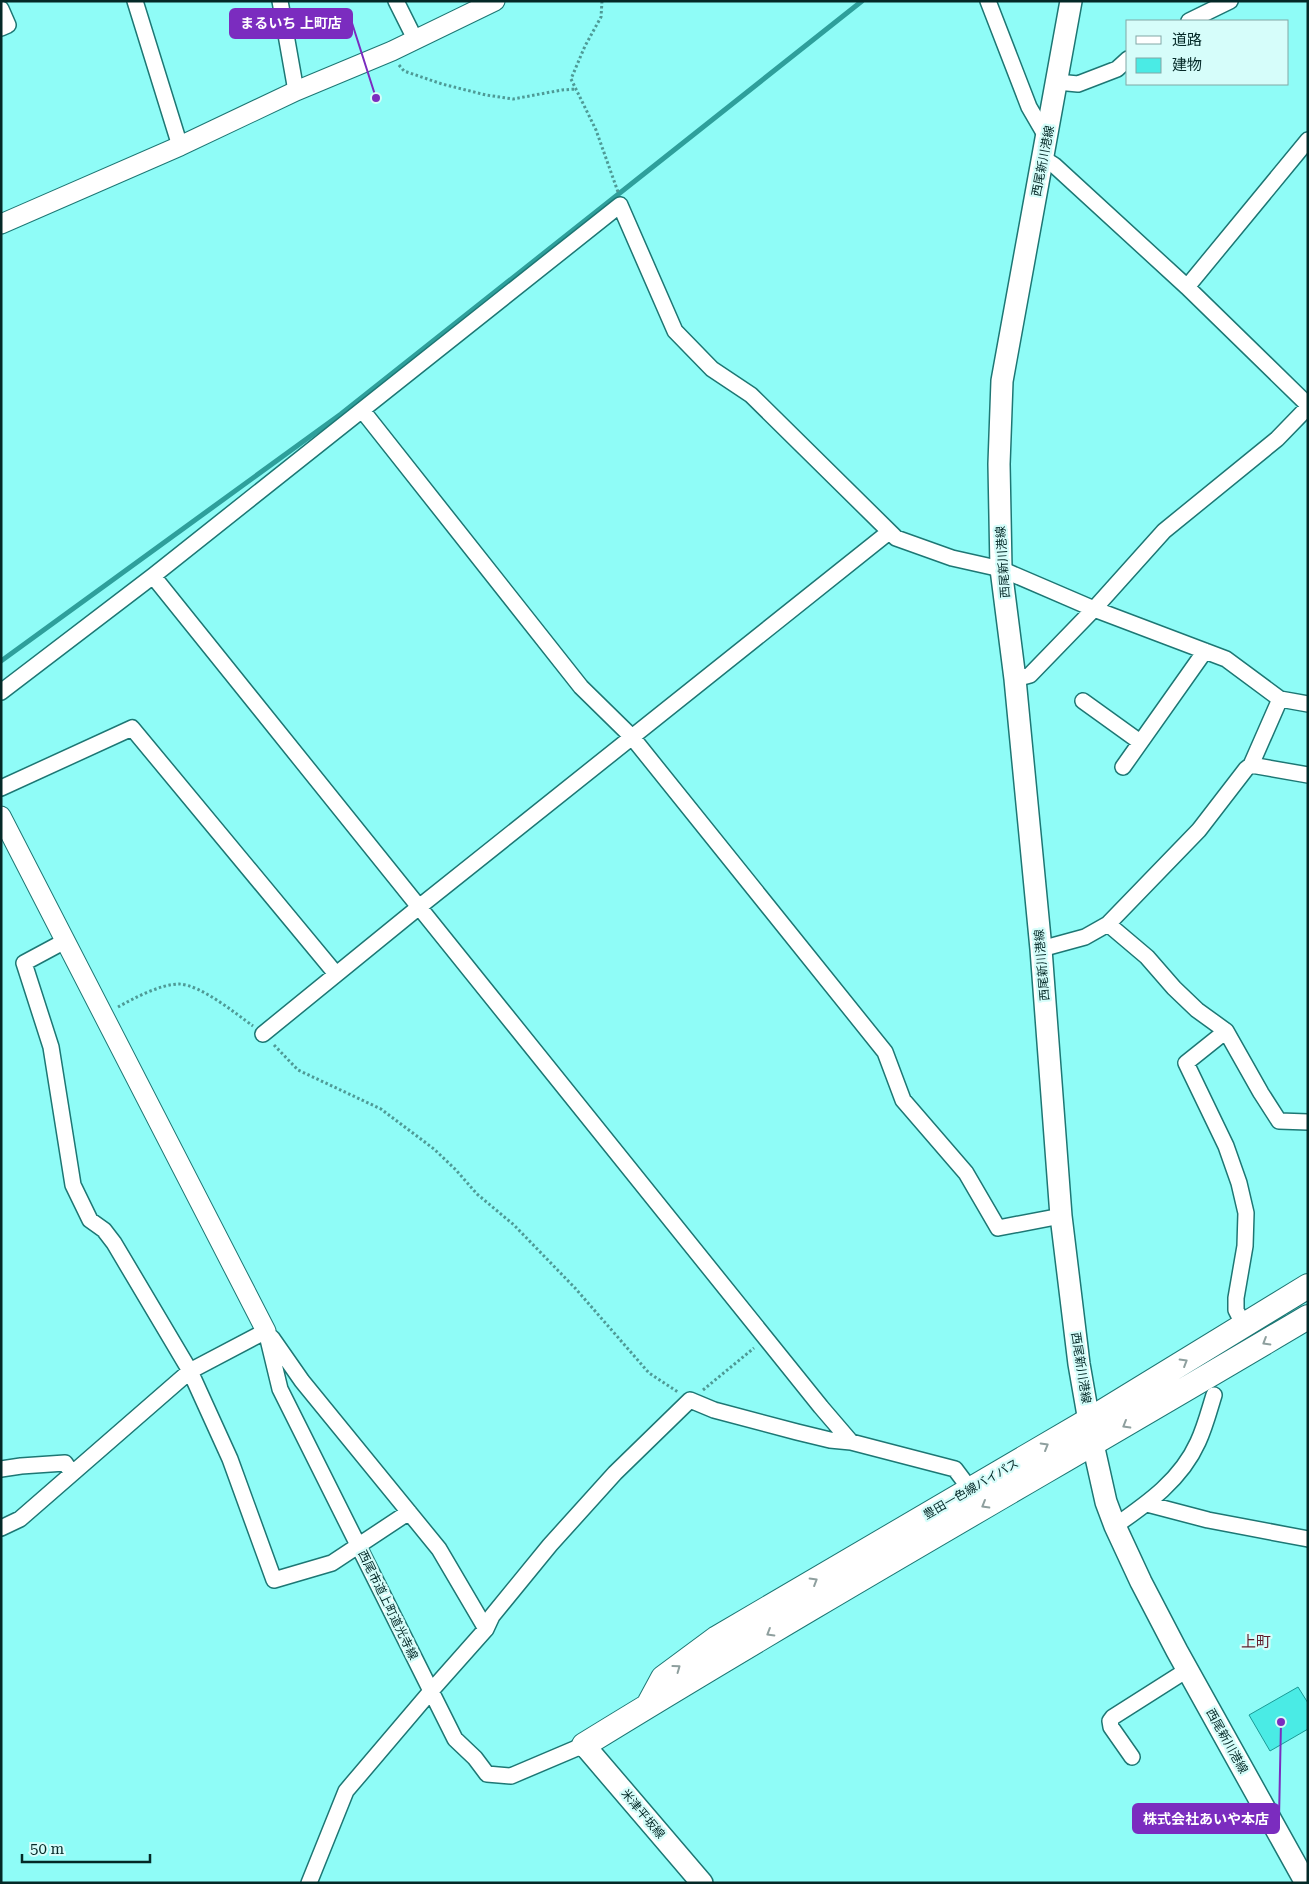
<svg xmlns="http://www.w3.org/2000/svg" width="1309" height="1884" font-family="'Roboto Serif','Noto Sans JP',serif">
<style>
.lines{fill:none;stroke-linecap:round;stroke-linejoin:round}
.stream{stroke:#2e9f9b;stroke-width:5}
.building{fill:#4aebe5;stroke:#1a9995}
.minor-casing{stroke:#1d7774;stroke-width:18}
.tertiary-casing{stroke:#1d7774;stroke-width:21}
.secondary-casing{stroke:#1d7774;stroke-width:24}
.primary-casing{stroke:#1d7774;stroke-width:26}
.path{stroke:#4e9a96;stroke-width:3;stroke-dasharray:2.5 2.5;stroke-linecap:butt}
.minor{stroke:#fff;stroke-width:15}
.tertiary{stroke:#fff;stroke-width:19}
.secondary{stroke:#fff;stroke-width:21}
.primary{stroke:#fff;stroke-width:24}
.oneway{stroke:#8e9f9e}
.labels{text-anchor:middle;stroke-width:4.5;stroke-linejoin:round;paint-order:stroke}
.street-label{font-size:12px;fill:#042927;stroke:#d6fdfa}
.quarter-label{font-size:15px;fill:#5f1a29;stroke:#d6fdfa}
.leader{fill:none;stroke:#7b2cbf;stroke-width:2}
.callout-dot{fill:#7b2cbf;stroke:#d6fdfa;stroke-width:2}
.callout{fill:#7b2cbf;stroke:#7b2cbf;stroke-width:2}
.callout-label{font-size:14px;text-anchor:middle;font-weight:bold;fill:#fff}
</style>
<rect width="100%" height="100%" fill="#8ffcf7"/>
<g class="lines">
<path class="stream" d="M 1,661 L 341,414 L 862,1"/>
</g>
<path class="building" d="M 1298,1687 L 1308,1703 L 1308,1729 L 1270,1751 L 1249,1715 Z"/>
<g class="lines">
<defs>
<path id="minor" d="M 135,1 L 180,146
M 280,1 L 296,91
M 396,1 L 415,39
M 988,1 L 1029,107 L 1047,138
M 1,9 L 8,25 L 1,28
M 1189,21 L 1230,1
M 1057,82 L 1078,84 L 1117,69 L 1128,59
M 1043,158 L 1054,165 L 1187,287 L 1308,405
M 1187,287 L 1308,140
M 362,410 L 581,687 L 632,737 L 885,1052 L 903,1100 L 966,1173 L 998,1228 L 1061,1216
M 153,576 L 821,1407 L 851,1442
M 1015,679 L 1030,675 L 1094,609 L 1164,531 L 1277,439 L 1308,407
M 1,692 L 153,576 L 620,205 L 675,331 L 712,369 L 751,395 L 896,538 L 952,558 L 1001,569 L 1094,609 L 1226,659 L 1280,699 L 1308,704
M 1083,701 L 1140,742
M 1251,765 L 1308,775
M 1123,767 L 1205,651
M 1,788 L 132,728 L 336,974
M 1108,924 L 1147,957 L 1174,988 L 1197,1010 L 1226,1031 L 1261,1093 L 1279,1121 L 1308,1122
M 65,941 L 24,963 L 51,1047 L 73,1185 L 90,1220 L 104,1230 L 114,1243 L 190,1371 L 230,1459 L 274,1580 L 332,1563 L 409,1512
M 1041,949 L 1085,937 L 1108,924 L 1199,830 L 1246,769 L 1251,765 L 1280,699
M 1226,1031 L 1186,1063 L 1226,1146 L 1239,1183 L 1246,1213 L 1245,1246 L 1236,1298 L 1236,1310 L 1244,1326
M 263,1034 L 419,907 L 889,532
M 266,1331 L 280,1389 L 455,1739 L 475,1758 L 487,1774 L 511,1776 L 584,1745
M 272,1338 L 302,1381 L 439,1549 L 486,1629
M 1,1469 L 21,1466 L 65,1463 L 72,1473
M 1147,1504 L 1208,1520 L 1308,1539
M 1115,1526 C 1148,1503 1181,1480 1198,1442 C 1205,1427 1209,1411 1214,1395
M 1,1528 L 20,1519 L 190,1371 L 266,1331
M 1132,1757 L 1111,1727 L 1110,1721 L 1113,1717 L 1187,1670
M 309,1883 L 346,1791 L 431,1691 L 486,1629 L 492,1616 L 550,1545 L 615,1473 L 690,1400 L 714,1410 L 797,1432 L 830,1440 L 851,1442 L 955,1469 L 970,1489"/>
<path id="tertiary" d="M 1,224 L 180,146 L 296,91 L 392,51 L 495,1
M 1,816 L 266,1331"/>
<path id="secondary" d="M 1071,1 L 1002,381 L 999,464 L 1001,569 L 1015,679 L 1041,949 L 1061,1216 L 1079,1364 L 1093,1444 L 1106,1502 L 1115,1526 L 1141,1582 L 1177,1651 L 1306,1883
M 584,1745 L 702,1883"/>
<path id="primary" d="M 650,1702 L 663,1678 L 717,1638 L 1089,1420 L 1308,1286
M 584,1745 C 823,1598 1067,1460 1308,1317"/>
</defs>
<use href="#minor" class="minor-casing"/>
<use href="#tertiary" class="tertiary-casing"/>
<use href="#secondary" class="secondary-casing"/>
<use href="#primary" class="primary-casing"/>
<path class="path" d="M 602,1 L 601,17 L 585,46 L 571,79 L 596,130 L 618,192
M 399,65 L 404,71 L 442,84 L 486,95 L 513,99 L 562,90 L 576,89
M 118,1007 C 134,998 161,984 179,984 C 201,985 235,1013 253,1026
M 274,1045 L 298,1070 L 381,1109 L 434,1149 L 456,1170 L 477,1194 L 514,1225 L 575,1288 L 649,1373 L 678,1392
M 703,1390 L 754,1348"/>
<use href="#minor" class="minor"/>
<use href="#tertiary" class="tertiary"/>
<use href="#secondary" class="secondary"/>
<use href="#primary" class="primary"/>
</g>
<defs><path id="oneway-chevron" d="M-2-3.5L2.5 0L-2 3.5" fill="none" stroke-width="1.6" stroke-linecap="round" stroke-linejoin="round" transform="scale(1.25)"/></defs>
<g class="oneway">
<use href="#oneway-chevron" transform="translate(1266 1342) rotate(149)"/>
<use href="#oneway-chevron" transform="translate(1184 1362) rotate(-31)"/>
<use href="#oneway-chevron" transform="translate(1126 1425) rotate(150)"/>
<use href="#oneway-chevron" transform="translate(1045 1446) rotate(-30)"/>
<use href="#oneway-chevron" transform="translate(985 1505) rotate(150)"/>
<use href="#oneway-chevron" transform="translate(814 1581) rotate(-31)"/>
<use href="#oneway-chevron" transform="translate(770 1633) rotate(149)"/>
<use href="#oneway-chevron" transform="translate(677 1668) rotate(-36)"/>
</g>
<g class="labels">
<g class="street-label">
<text transform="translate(1043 161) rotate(-79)" y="4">西尾新川港線</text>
<text transform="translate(1003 562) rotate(-94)" y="4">西尾新川港線</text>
<text transform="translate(1042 965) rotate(-95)" y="4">西尾新川港線</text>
<text transform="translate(1081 1368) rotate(81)" y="4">西尾新川港線</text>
<text transform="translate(971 1489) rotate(-30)" y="4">豊田一色線バイパス</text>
<text transform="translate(388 1605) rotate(64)" y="4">西尾市道上町道光寺線</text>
<text transform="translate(1227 1741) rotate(61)" y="4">西尾新川港線</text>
<text transform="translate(643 1814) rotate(50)" y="4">米津平坂線</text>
</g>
<g class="quarter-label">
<text x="1256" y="1647">上町</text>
</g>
</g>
<path class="leader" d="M376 98L352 23M1281 1722L1279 1819"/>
<g class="callout-dot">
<circle cx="376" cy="98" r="5"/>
<circle cx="1281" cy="1722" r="5"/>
</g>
<g class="callout">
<rect x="230" y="9" width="122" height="29" rx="5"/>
<rect x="1133" y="1804" width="146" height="29" rx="5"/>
</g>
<g class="callout-label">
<text x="291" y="28">まるいち 上町店</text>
<text x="1206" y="1824">株式会社あいや本店</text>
</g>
<rect width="1309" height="1884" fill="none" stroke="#042927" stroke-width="5"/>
<rect x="1126" y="20" width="162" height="65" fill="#d6fdfa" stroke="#82a8a6"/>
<rect x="1136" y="36" width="25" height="8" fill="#ffffff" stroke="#82a8a6"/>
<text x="1172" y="45" font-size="15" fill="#042927">道路</text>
<rect x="1136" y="58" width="25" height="15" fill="#4aebe5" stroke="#82a8a6"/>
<text x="1172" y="70" font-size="15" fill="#042927">建物</text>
<path d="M22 1854v8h128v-8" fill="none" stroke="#042927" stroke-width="2.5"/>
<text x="30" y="1854" font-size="15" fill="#042927" stroke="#d6fdfa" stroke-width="4" paint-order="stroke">50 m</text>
</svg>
